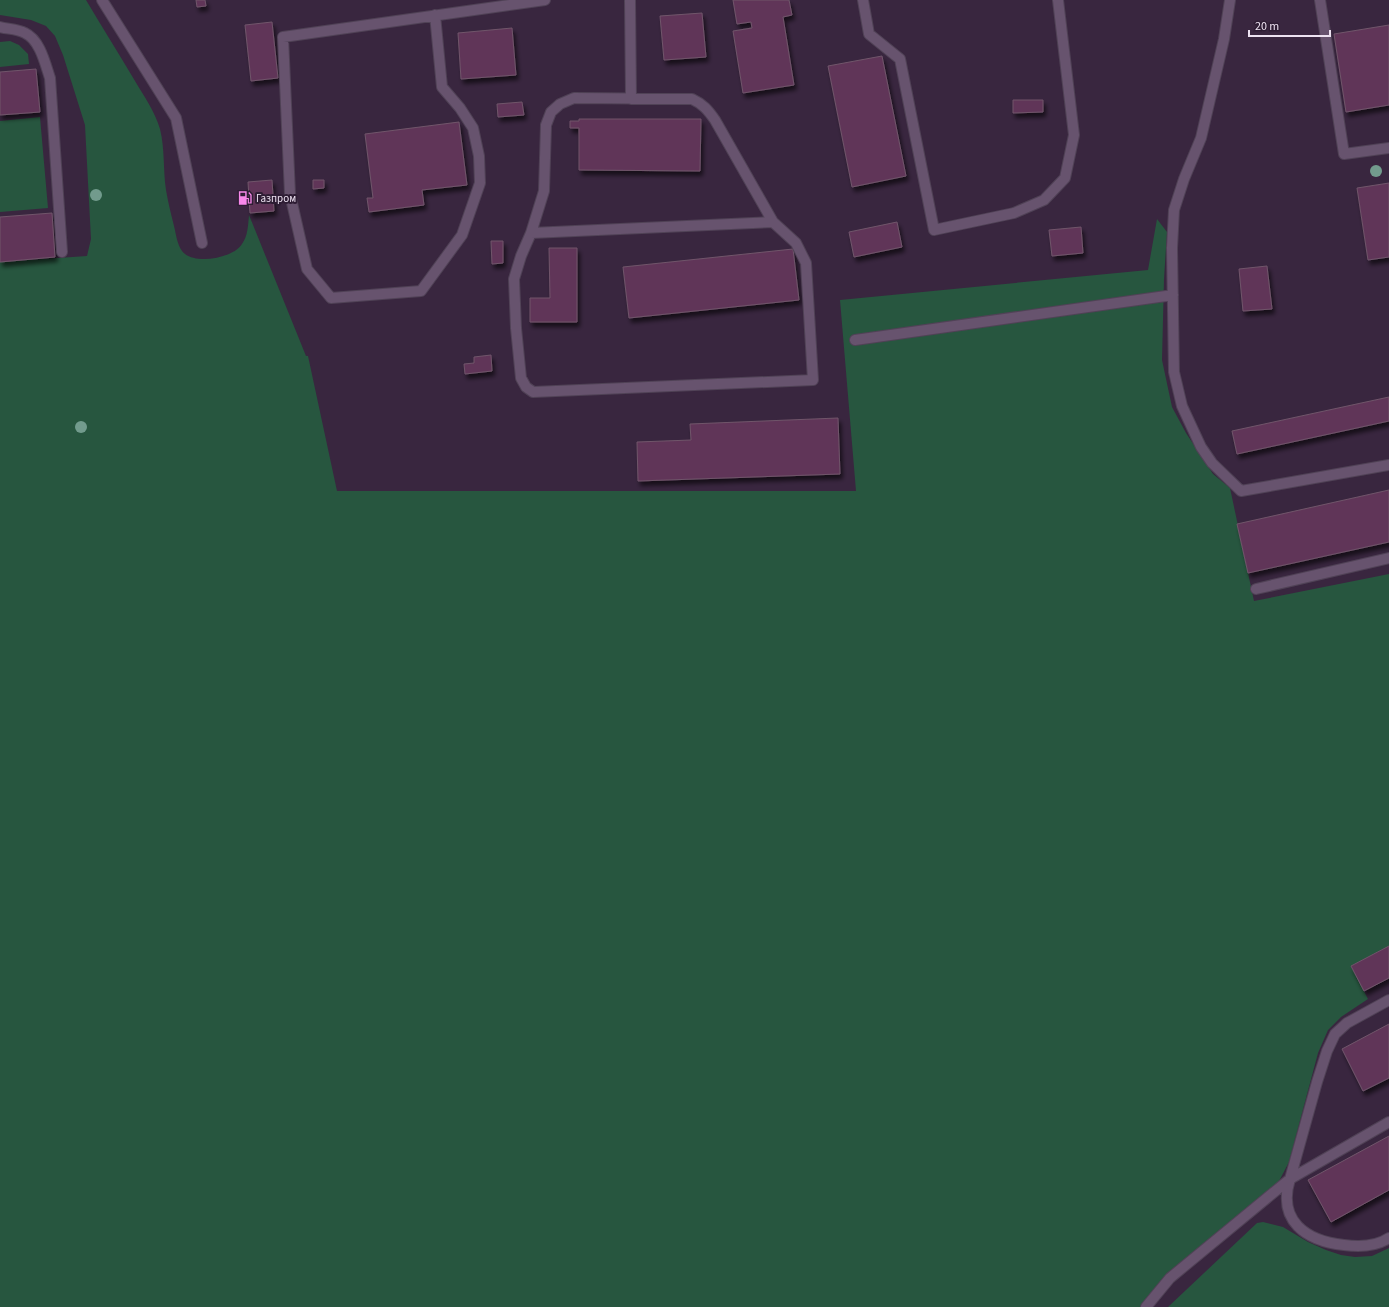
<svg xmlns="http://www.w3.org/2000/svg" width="1389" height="1307" font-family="'Source Sans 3',sans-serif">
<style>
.green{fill:#27563f}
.building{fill:#613659;stroke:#70556a;filter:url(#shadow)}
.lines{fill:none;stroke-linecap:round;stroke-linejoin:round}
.minor-casing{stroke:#504256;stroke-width:12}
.minor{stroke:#67536e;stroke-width:10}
.tree{fill:#729b8d}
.labels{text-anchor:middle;stroke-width:4;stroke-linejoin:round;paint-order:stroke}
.poi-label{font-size:11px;fill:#ede2f1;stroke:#2e1d34;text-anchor:start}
</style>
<defs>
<filter id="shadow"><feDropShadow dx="2.5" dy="4.5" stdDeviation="2" flood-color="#0009"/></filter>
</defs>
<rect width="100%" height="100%" fill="#39263f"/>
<path class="green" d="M 0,0 L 86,0 C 102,27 119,54 135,81 C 144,96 155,112 160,129 C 165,149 163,170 166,190 C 168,202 171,214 174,226 C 176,234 177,244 182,251 C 193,266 234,258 242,244 C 248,236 248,225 249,215 L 306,356 L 308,356 L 337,491 L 856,491 L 840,300 L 1148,270 L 1157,219 L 1167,232 L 1164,279 L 1162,360 L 1172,407 L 1186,433 L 1213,474 L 1230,488 L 1254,601 L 1389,574 L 1389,946 L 1351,966 L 1368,999 L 1341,1017 L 1328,1030 L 1318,1053 L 1289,1162 L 1277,1185 L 1145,1307 L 0,1307 L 0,262 L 87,256 L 91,239 L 85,125 L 63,55 L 55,36 L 46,26 L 31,20 L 0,15 Z
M 10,41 L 19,45 L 28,54 L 29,64 L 0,67 L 0,42 Z
M 40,117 L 48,208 L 0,212 L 0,121 Z
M 1263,1222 L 1283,1227 L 1308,1242 L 1326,1250 L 1341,1255 L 1355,1257 L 1372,1256 L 1389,1248 L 1389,1307 L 1168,1307 L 1257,1223 Z"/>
<path class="building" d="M 196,0 L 205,0 L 206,6 L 197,7 Z
M 733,0 L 789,0 L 792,15 L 783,17 L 794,85 L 743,93 L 733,31 L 752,28 L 751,22 L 737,24 Z
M 702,13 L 706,57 L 664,60 L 660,16 Z
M 272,22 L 278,78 L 251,81 L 245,25 Z
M 1389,25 L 1389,105 L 1346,112 L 1334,34 Z
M 512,28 L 516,75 L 461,79 L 458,33 Z
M 882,56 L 906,176 L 852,187 L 828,66 Z
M 36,69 L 40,112 L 0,115 L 0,72 Z
M 1013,100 L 1043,100 L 1043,112 L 1013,113 Z
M 522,102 L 524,115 L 498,117 L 497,104 Z
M 579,119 L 701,119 L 700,171 L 579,170 L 579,128 L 570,128 L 570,121 L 579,121 Z
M 459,122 L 467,185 L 422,190 L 424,205 L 369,212 L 367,198 L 373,198 L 365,134 Z
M 272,180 L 274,211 L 250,213 L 248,182 Z
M 313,180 L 324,180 L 324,188 L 313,189 Z
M 1389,183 L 1389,257 L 1368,260 L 1357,188 Z
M 52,213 L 55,257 L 0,262 L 0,217 Z
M 897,222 L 902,247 L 854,257 L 849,232 Z
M 1081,227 L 1083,253 L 1052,256 L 1049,230 Z
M 491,241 L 503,241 L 503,263 L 492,264 Z
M 549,248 L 577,248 L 577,322 L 530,322 L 530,298 L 550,298 Z
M 793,249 L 799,300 L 629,318 L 623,267 Z
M 1267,266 L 1272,309 L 1243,311 L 1239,269 Z
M 491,355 L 492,371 L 465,374 L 464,364 L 474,363 L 474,357 Z
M 1389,397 L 1389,421 L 1237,454 L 1232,431 Z
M 838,418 L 840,474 L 638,481 L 637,442 L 691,440 L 690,424 Z
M 1389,490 L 1389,542 L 1248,573 L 1237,524 Z
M 1389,946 L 1389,978 L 1364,991 L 1351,966 Z
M 1389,1024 L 1389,1078 L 1363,1091 L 1342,1049 Z
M 1389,1136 L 1389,1190 L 1331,1222 L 1308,1180 Z"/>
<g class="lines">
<defs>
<path id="minor" d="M 102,0 L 176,118 L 202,243
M 630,0 L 631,99
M 863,0 L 869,34 L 900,59 L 934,230 L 1014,213 L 1044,200 L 1065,178 L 1074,135 L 1058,0
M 1230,0 L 1224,39 L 1201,138 L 1184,179 L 1174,210 L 1172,248 L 1174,372 L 1182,406 L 1201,447 L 1212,463 L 1241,491 L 1389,465
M 1320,0 L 1344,154 L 1389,148
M 435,15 L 442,87 L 460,108 L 473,128 L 479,156 L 480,183 L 462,235 L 421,291 L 331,298 L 307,269 L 290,194 L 283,37 L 545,0
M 0,27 C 8,29 18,29 25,33 C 40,40 45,63 50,78 L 62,252
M 574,98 L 692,99 C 703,104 708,110 715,120 L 773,222 L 531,233 L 544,191 L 546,125 L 551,112 L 560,104 Z
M 531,233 L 521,256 L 514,279 L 516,328 L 521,378 L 526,387 L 533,392 L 813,380 L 806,263 L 796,243 L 773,222
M 855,340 L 1173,295
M 1256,589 L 1389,558
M 1389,1122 L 1290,1179 C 1277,1221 1306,1241 1344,1245 C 1359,1247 1377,1246 1389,1238
M 1146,1307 L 1170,1278 L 1290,1179 L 1317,1082 L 1327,1051 L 1335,1034 L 1347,1023 L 1389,1000"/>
</defs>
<use href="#minor" class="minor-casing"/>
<use href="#minor" class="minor"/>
</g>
<g class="tree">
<circle cx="1376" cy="171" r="6"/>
<circle cx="96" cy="195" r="6"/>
<circle cx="81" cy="427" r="6"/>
</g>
<defs>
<symbol id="fuel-bare" viewBox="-9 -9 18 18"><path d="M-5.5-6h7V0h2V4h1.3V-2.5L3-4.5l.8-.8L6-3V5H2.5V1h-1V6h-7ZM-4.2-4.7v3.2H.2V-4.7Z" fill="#f888ea" stroke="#2e1d34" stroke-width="2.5" paint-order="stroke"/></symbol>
</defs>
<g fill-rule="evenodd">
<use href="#fuel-bare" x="235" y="188" width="20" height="20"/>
</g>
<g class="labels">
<g class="poi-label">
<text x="256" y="202">Газпром</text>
</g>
</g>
<path d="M1249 30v6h81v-6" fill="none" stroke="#ede2f1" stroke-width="2"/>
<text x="1255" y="30" font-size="12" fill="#ede2f1" stroke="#2e1d34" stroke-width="3" paint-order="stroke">20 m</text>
</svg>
